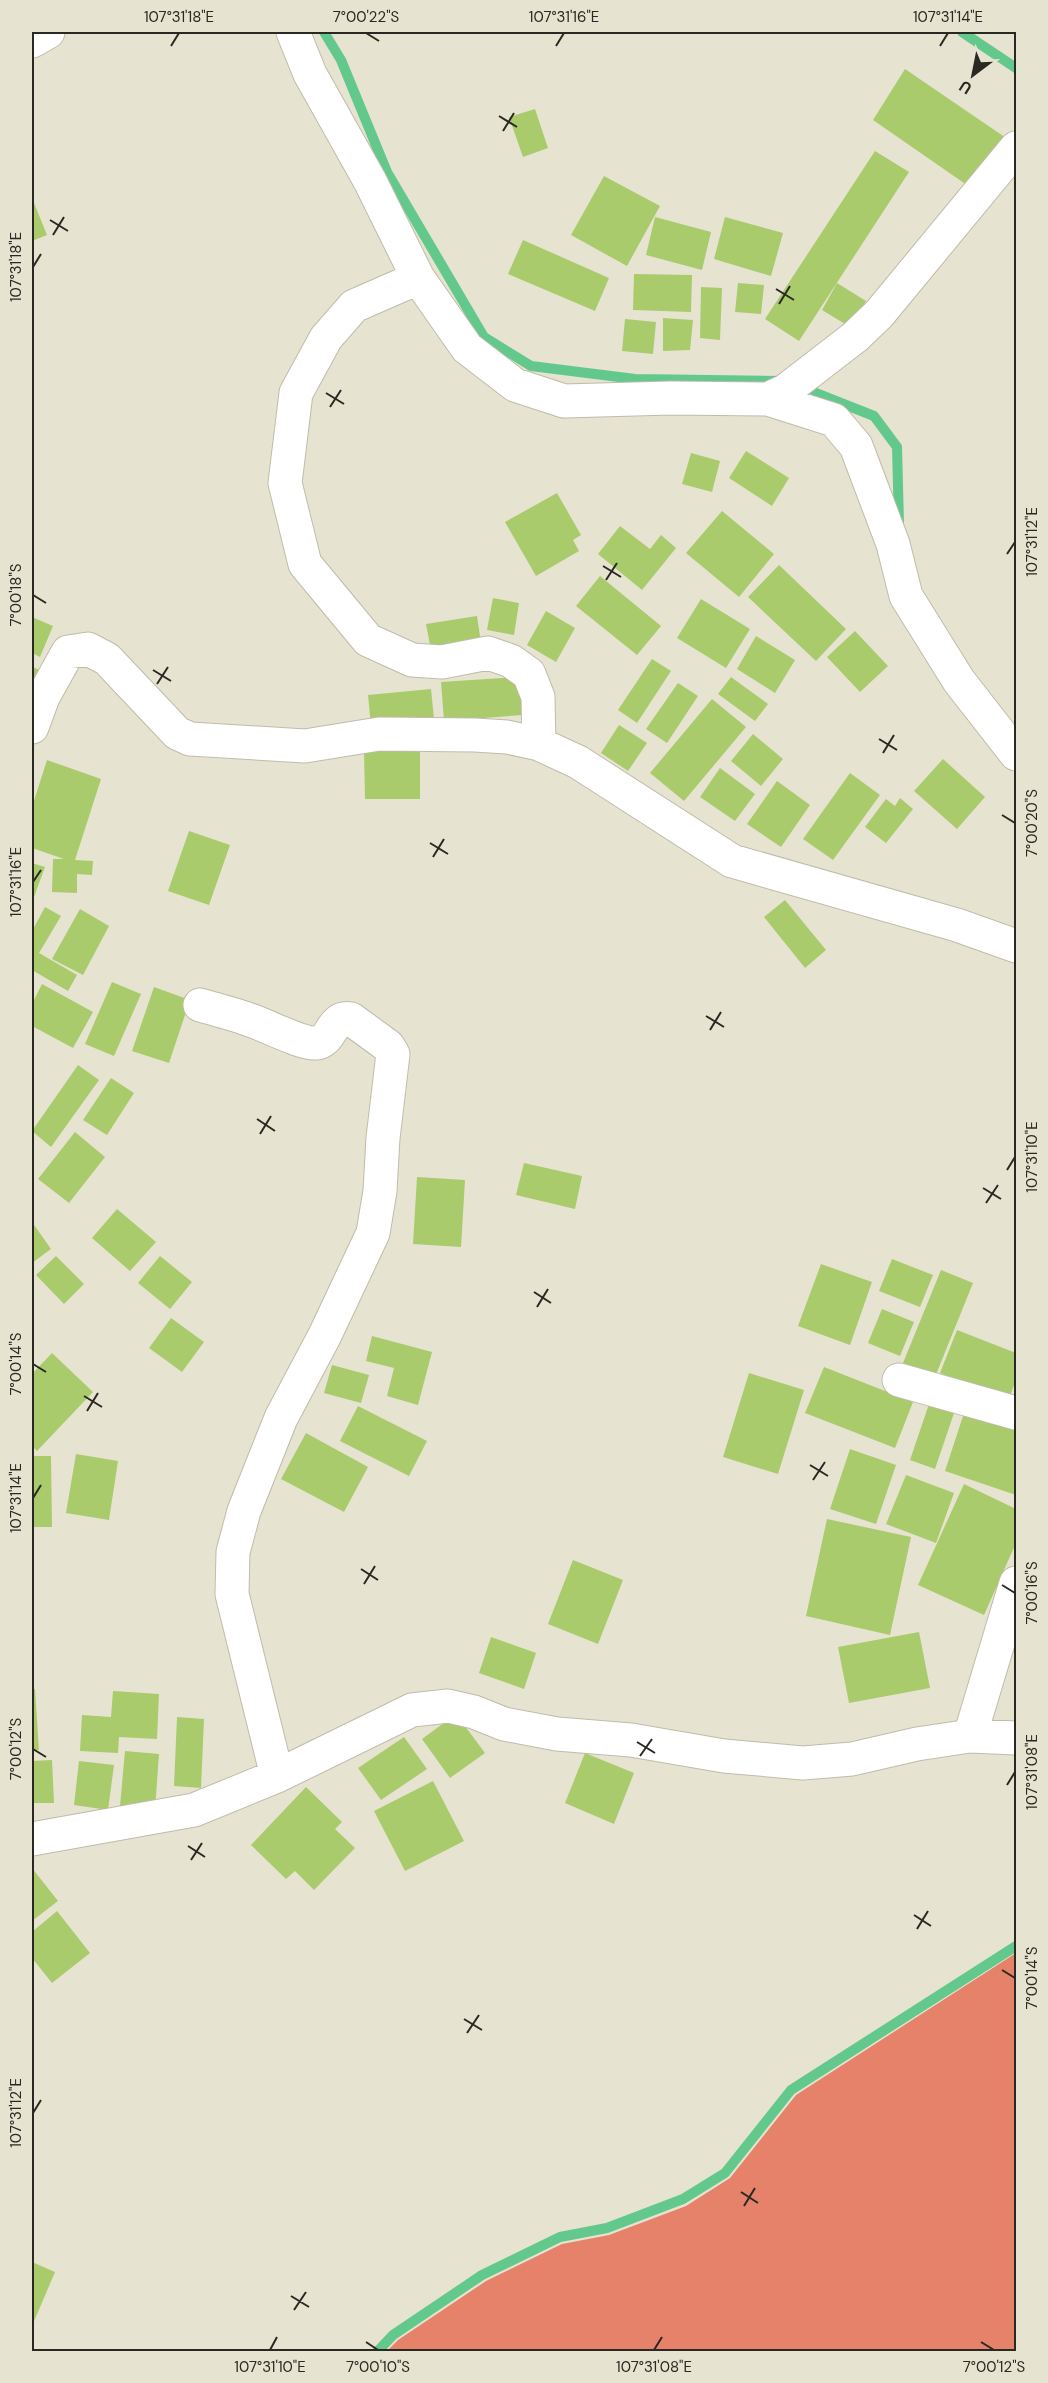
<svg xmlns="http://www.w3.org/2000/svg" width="1048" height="2383" font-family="'DM Sans',sans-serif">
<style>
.forest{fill:#e6826a}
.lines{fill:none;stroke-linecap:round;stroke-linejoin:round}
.stream{stroke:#63c88c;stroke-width:10}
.building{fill:#a9cb6c}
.street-casing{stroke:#c0bbaa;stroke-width:35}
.street{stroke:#fff;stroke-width:33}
.ticks{fill:none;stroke:#2a2822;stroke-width:2}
.neatline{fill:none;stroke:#2a2822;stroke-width:2}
.ticks-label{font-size:15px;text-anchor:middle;fill:#2a2822}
</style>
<rect width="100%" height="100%" fill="#e7e3d1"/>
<path class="forest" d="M 1016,1953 L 1016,2351 L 387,2351 L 398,2340 L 486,2281 L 562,2244 L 609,2235 L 686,2206 L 730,2178 L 796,2095 Z"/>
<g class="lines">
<path class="stream" d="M 324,32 L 341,60 L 387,172 L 484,337 L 531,366 L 635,379 L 783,381
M 962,32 L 1016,68
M 798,386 L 874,416 L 897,447 L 899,524
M 377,2352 L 393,2335 L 482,2275 L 560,2237 L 607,2228 L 683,2199 L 725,2173 L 791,2090 L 1016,1946"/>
</g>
<path class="building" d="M 905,69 L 1012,142 L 977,192 L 873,120 Z
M 535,109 L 548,148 L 523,157 L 509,117 Z
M 875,151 L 909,172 L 799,341 L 765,319 Z
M 604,176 L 660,206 L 627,266 L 571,235 Z
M 32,198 L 47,235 L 32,241 Z
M 655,217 L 711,232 L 702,270 L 646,255 Z
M 725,217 L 783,233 L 771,276 L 714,259 Z
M 523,240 L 609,278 L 595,311 L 508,274 Z
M 634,274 L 692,275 L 691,312 L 633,310 Z
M 738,283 L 764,285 L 761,314 L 735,312 Z
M 837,283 L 866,301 L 850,327 L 822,310 Z
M 701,287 L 722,288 L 720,340 L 700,338 Z
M 663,318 L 693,320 L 690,350 L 663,351 Z
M 625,319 L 656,322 L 653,354 L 622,351 Z
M 746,451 L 789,478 L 772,506 L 729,478 Z
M 691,453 L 720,461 L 712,492 L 682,484 Z
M 557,493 L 581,535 L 573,540 L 579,551 L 536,576 L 505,522 Z
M 722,511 L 774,554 L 739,597 L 686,553 Z
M 620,526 L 650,549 L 661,535 L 676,548 L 642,590 L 598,554 Z
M 779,565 L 846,629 L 816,661 L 748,597 Z
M 600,576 L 661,626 L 637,655 L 576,606 Z
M 493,598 L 519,603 L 514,635 L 487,630 Z
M 701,599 L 750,629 L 726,668 L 677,638 Z
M 546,611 L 575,628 L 556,662 L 527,645 Z
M 477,616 L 481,643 L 431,650 L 426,624 Z
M 32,617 L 53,626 L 40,657 L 32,653 Z
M 855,631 L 888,666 L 860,692 L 827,657 Z
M 756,636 L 795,660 L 775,693 L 737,669 Z
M 652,659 L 671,671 L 637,723 L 618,710 Z
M 32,667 L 43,671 L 32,702 Z
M 519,677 L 522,715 L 444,721 L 441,682 Z
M 731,677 L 768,704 L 755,721 L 718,694 Z
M 678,683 L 698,696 L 667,743 L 646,729 Z
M 431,689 L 434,719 L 371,726 L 368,695 Z
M 712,699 L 746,727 L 684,801 L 650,773 Z
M 619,725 L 647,743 L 628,771 L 601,753 Z
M 753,734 L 783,759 L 761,786 L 731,761 Z
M 364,750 L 420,750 L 420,799 L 365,799 Z
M 943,759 L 985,797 L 957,829 L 914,791 Z
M 47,760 L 101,779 L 75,860 L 93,861 L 92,875 L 77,874 L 77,893 L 52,892 L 53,859 L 64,859 L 32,848 L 32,807 Z
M 720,768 L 755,794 L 735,821 L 700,797 Z
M 850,773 L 880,795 L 833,860 L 803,839 Z
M 777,781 L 810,805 L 781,847 L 747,824 Z
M 900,798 L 913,809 L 886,843 L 865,827 L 886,799 L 895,806 Z
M 189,831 L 230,845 L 209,905 L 168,891 Z
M 32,863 L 45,867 L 34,897 L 32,896 Z
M 785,900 L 826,950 L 805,968 L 764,917 Z
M 45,907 L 61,916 L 39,953 L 77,975 L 68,991 L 32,970 L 32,931 Z
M 80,909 L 109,926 L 83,975 L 52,959 Z
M 112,982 L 141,994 L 114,1056 L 85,1044 Z
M 42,984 L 93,1012 L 73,1048 L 32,1026 L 32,1004 Z
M 154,987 L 190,1000 L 169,1063 L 132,1051 Z
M 78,1065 L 99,1080 L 51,1147 L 32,1131 Z
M 111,1078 L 134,1093 L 107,1135 L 83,1120 Z
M 75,1132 L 105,1157 L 69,1203 L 38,1179 Z
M 524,1163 L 582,1176 L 575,1209 L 516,1195 Z
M 417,1177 L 465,1180 L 461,1247 L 413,1244 Z
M 117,1209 L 156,1242 L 130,1271 L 92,1238 Z
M 32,1222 L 51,1249 L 32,1263 Z
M 56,1256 L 84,1284 L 64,1304 L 36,1275 Z
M 160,1256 L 192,1282 L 170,1309 L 138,1283 Z
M 892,1259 L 933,1275 L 920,1307 L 879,1291 Z
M 821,1264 L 872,1282 L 850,1345 L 798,1326 Z
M 941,1270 L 973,1283 L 935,1377 L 903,1363 Z
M 882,1309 L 914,1322 L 900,1356 L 868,1343 Z
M 171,1318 L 204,1342 L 182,1372 L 149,1348 Z
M 957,1330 L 1016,1353 L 1016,1380 L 1008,1401 L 940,1373 Z
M 372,1336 L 432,1352 L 418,1405 L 387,1396 L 394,1368 L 366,1361 Z
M 52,1353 L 93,1392 L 37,1451 L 32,1446 L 32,1374 Z
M 332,1365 L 369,1375 L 361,1403 L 324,1393 Z
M 824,1367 L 913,1402 L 895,1448 L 805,1413 Z
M 749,1373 L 804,1390 L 778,1474 L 723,1457 Z
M 929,1404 L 954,1413 L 935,1469 L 910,1460 Z
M 358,1406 L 427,1441 L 409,1476 L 340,1441 Z
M 964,1413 L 1016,1430 L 1016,1495 L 945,1471 Z
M 306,1433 L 368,1467 L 344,1512 L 281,1479 Z
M 850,1449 L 896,1465 L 876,1524 L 830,1509 Z
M 76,1454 L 118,1461 L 109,1520 L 66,1513 Z
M 32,1456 L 51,1456 L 52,1527 L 32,1527 Z
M 906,1475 L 954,1493 L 936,1543 L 886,1524 Z
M 964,1484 L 1016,1509 L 1016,1543 L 984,1615 L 918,1585 Z
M 827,1519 L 911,1537 L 890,1635 L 806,1616 Z
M 573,1560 L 623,1580 L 598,1644 L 548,1624 Z
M 919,1632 L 930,1688 L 849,1703 L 838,1647 Z
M 491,1637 L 536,1653 L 524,1689 L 479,1673 Z
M 32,1689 L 35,1689 L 39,1750 L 32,1751 Z
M 113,1691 L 159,1694 L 157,1739 L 119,1737 L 118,1753 L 80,1751 L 82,1715 L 111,1717 Z
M 456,1714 L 485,1753 L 450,1778 L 422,1739 Z
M 177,1717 L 204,1719 L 201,1788 L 174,1786 Z
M 404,1737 L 427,1769 L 381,1800 L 358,1768 Z
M 125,1751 L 159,1754 L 155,1810 L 120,1806 Z
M 585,1753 L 634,1773 L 614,1824 L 565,1803 Z
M 52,1760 L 54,1803 L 32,1803 L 32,1761 Z
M 79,1761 L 114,1765 L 108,1810 L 74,1805 Z
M 433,1781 L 464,1841 L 405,1871 L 374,1811 Z
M 306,1787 L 342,1822 L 335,1829 L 355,1848 L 314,1890 L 295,1871 L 286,1879 L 251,1845 Z
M 32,1868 L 58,1901 L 32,1921 Z
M 57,1911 L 90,1953 L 52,1983 L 32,1958 L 32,1932 Z
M 32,2262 L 55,2272 L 32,2326 Z"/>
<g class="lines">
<defs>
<path id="street" d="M 293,32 L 310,74 L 370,181 L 418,278 L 467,348 L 515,385 L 564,401 L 671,398 L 768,399 L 785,391 L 855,337 L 879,314 L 1016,148
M 32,41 L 48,32
M 418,278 L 354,306 L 326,338 L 296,393 L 285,483 L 305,564 L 368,640 L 412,660 L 442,662 L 488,653 L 511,661 L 529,674 L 538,697 L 539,744
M 768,399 L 834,420 L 856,446 L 893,544 L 906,596 L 959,681 L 1016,754
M 32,727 L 43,697 L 68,652 L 88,649 L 107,659 L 177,733 L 190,739 L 305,746 L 379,734 L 475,735 L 507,737 L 539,744 L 578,762 L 732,861 L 957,925 L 1016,946
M 200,1005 C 217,1010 234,1014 250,1020 C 266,1025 301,1044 316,1043 C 333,1042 330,1015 351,1019 L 388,1046 L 393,1054 L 383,1138 L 380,1191 L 373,1233 L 325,1335 L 281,1418 L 244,1511 L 233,1552 L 232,1594 L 277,1776
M 899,1380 L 1016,1413
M 970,1736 L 1016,1583
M 32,1839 L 194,1810 L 277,1776 L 412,1710 L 448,1706 L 474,1712 L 504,1724 L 557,1734 L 631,1740 L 724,1756 L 803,1763 L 852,1759 L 917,1744 L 970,1736 L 1016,1738"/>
</defs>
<use href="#street" class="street-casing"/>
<use href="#street" class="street"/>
</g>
<path class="ticks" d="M 366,33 L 379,41M 171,46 L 179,33M 556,46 L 564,33M 940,46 L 948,33M 499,116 L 517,127M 503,131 L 514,113M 50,220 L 68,231M 53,235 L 64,217M 33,267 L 41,254M 776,289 L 794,300M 779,304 L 790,286M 326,393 L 344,404M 330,407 L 341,390M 1007,554 L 1015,542M 603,566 L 621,577M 606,580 L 617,563M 33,595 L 46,603M 153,670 L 171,681M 157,684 L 168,667M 879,739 L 897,750M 883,753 L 894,735M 1002,815 L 1015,823M 430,843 L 448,854M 433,857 L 444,839M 33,882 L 41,870M 706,1016 L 724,1027M 710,1030 L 721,1012M 257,1119 L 275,1131M 260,1134 L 271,1116M 1007,1170 L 1015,1157M 983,1188 L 1001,1199M 986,1203 L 998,1185M 534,1292 L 551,1303M 537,1307 L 548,1289M 33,1364 L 46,1372M 84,1396 L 102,1407M 87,1411 L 98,1393M 810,1465 L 828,1476M 813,1480 L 825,1462M 33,1498 L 41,1485M 361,1569 L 378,1580M 364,1584 L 375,1566M 1002,1585 L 1015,1593M 637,1742 L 655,1753M 33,1749 L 46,1757M 640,1756 L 652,1739M 1007,1785 L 1015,1772M 188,1846 L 205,1857M 191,1860 L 202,1843M 914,1915 L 931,1926M 917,1929 L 928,1911M 1002,1970 L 1015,1978M 464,2019 L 482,2030M 467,2033 L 479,2015M 33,2113 L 41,2100M 741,2192 L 758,2203M 744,2206 L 755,2188M 291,2296 L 309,2307M 294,2310 L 306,2292M 366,2342 L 378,2350M 981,2342 L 994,2350M 270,2350 L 277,2337M 654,2350 L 662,2337"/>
<rect width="1048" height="2383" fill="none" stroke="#e7e3d1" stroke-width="66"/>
<g transform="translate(973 75) rotate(212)" stroke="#e7e3d1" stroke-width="4.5" paint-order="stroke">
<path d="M0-4.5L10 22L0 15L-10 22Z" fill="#2a2822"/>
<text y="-9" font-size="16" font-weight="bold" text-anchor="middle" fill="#2a2822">U</text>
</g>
<rect x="33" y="33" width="982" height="2317" class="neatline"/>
<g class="ticks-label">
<text x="179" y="22">107°31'18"E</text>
<text x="366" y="22">7°00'22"S</text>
<text x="564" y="22">107°31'16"E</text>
<text x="948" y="22">107°31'14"E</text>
<text transform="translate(16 267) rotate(-90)" y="5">107°31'18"E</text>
<text transform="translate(1032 542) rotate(-90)" y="5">107°31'12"E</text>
<text transform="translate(16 595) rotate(-90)" y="5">7°00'18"S</text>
<text transform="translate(1032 823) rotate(-90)" y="5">7°00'20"S</text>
<text transform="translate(16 882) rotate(-90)" y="5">107°31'16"E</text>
<text transform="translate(1032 1157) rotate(-90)" y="5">107°31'10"E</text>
<text transform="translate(16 1364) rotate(-90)" y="5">7°00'14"S</text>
<text transform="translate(16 1498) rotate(-90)" y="5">107°31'14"E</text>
<text transform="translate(1032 1593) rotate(-90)" y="5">7°00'16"S</text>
<text transform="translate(16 1749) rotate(-90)" y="5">7°00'12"S</text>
<text transform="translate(1032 1772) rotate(-90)" y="5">107°31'08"E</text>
<text transform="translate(1032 1978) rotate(-90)" y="5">7°00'14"S</text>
<text transform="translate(16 2113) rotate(-90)" y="5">107°31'12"E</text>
<text x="270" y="2372">107°31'10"E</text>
<text x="378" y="2372">7°00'10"S</text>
<text x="654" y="2372">107°31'08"E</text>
<text x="994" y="2372">7°00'12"S</text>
</g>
</svg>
